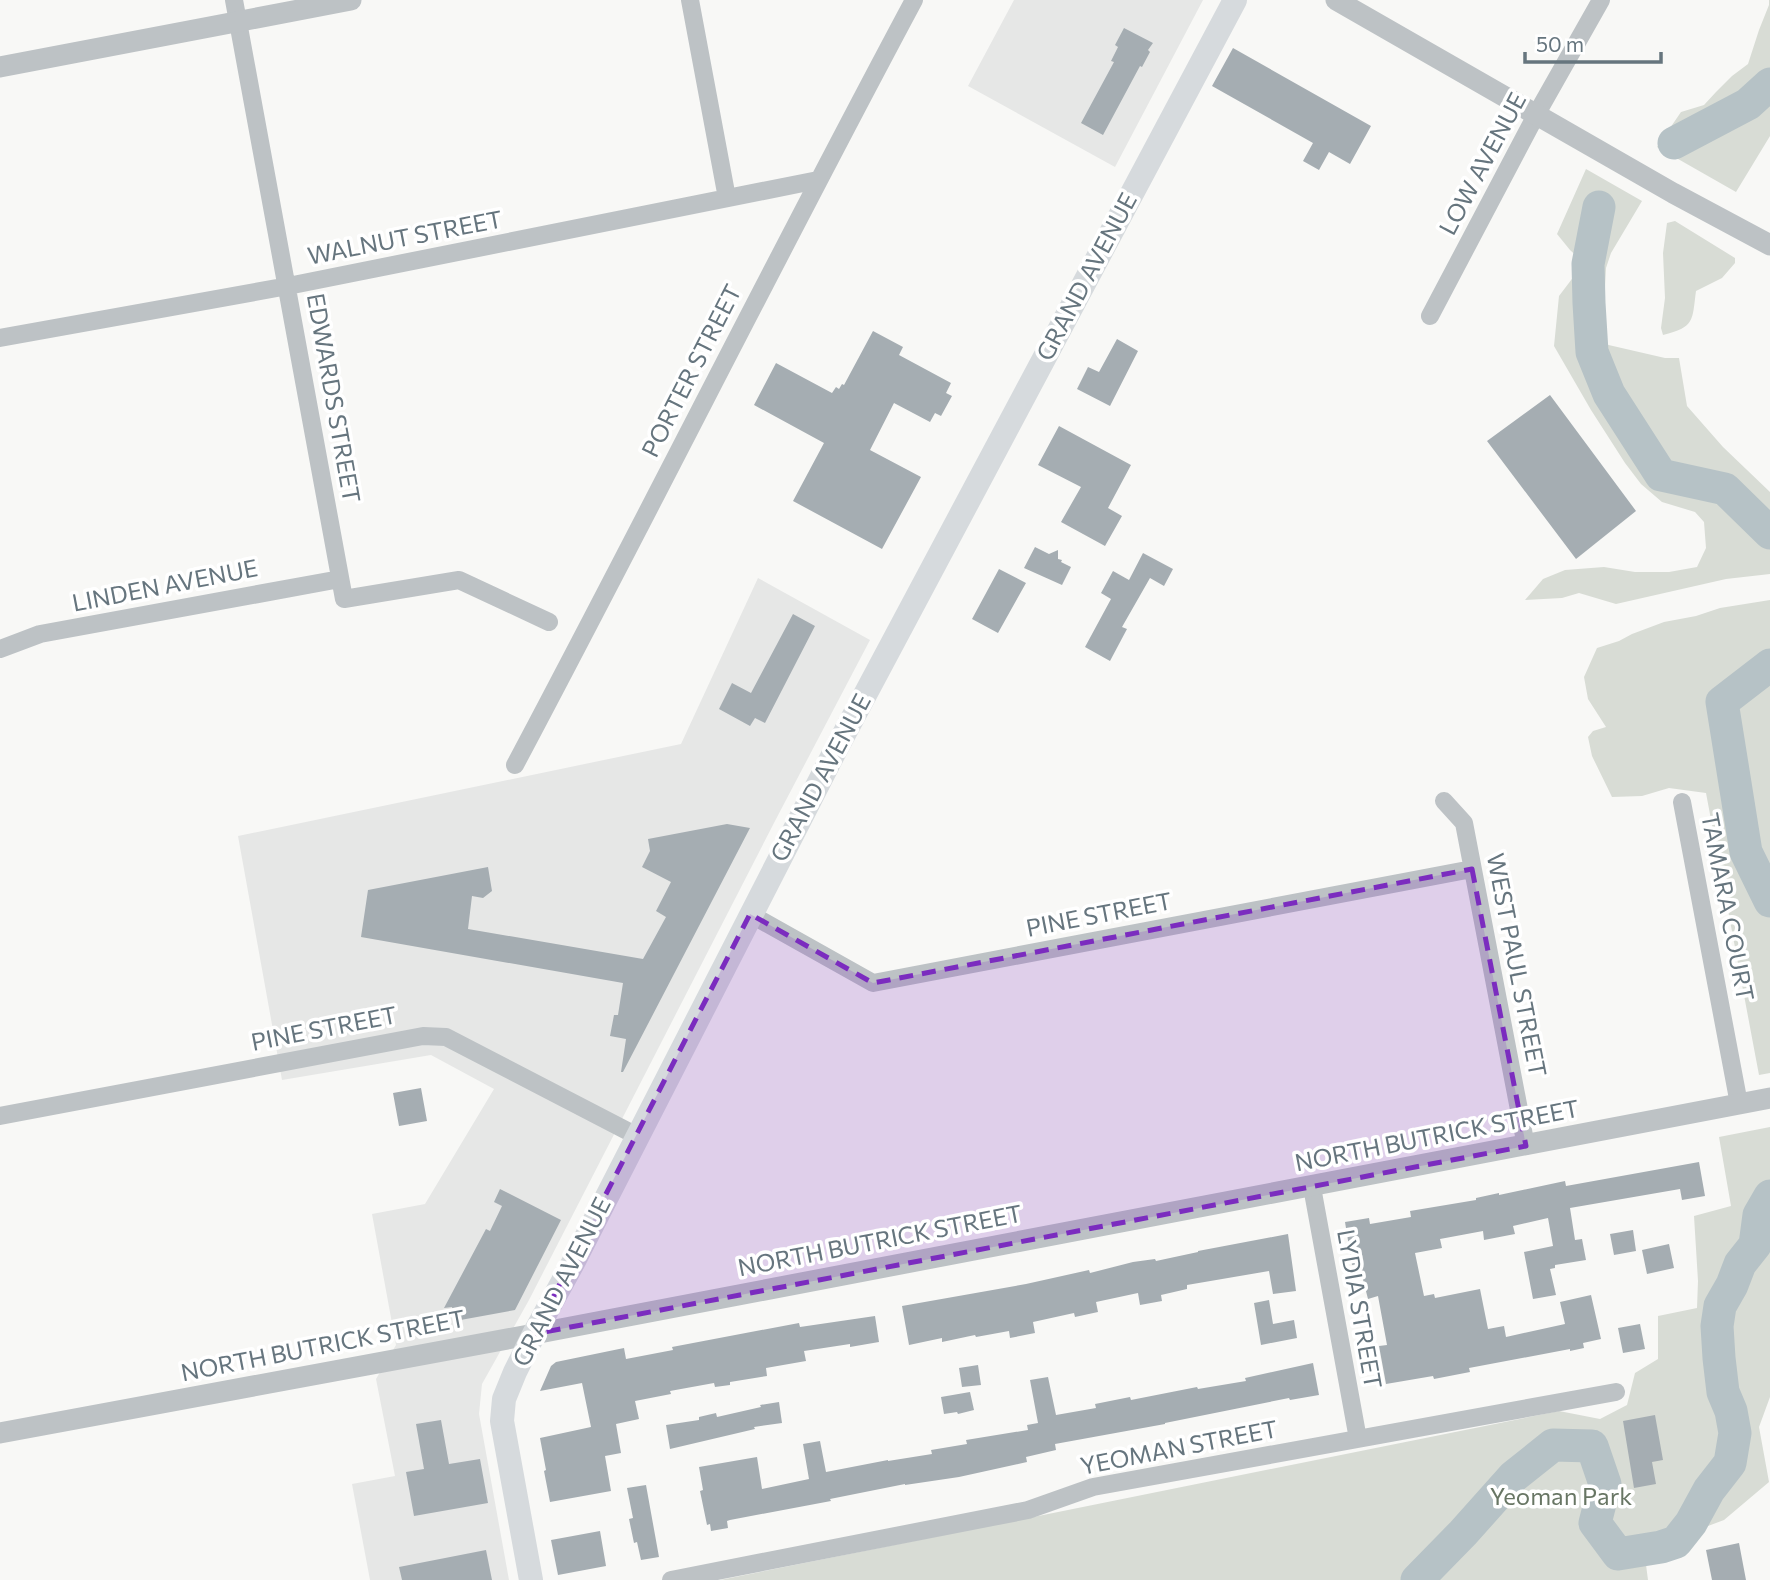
<svg xmlns="http://www.w3.org/2000/svg" width="1770" height="1580" font-family="Commissioner,sans-serif">
<style>
.built{fill:#e6e7e6}
.green{fill:#d8dcd5}
.lines{fill:none;stroke-linecap:round;stroke-linejoin:round}
.river{stroke:#b6c2c6;stroke-width:33}
.building{fill:#a5adb2}
.minor{stroke:#bdc2c5;stroke-width:18}
.tertiary{stroke:#bdc2c5;stroke-width:21}
.secondary{stroke:#d6dadd;stroke-width:24}
.marked{fill:#7b2cbf;fill-opacity:0.2;stroke:#7b2cbf;stroke-width:5;stroke-dasharray:14 9;stroke-linejoin:round}
.labels{text-anchor:middle;stroke-width:7;stroke-linejoin:round;paint-order:stroke}
.street-label{font-size:24px;fill:#66757e;stroke:#fff}
.park-label{font-size:24px;fill:#687664;stroke:#fff}
</style>
<rect width="100%" height="100%" fill="#f8f8f6"/>
<path class="built" d="M 1014,0 L 1203,0 L 1115,167 L 968,86 Z
M 758,578 L 870,640 L 775,821 L 529,1300 L 482,1384 L 479,1414 L 509,1580 L 370,1580 L 352,1484 L 395,1476 L 376,1379 L 396,1345 L 372,1214 L 425,1204 L 494,1089 L 431,1055 L 282,1080 L 238,836 L 681,744 Z"/>
<path class="green" d="M 1769,0 L 1770,0 L 1770,136 L 1736,192 L 1657,147 L 1681,112 L 1704,105 L 1716,92 L 1732,76 L 1748,64 L 1759,30 L 1769,5 Z
M 1586,169 L 1642,201 L 1611,253 L 1606,268 L 1604,306 L 1600,343 L 1665,358 L 1679,358 L 1687,406 L 1723,447 L 1770,492 L 1770,574 L 1726,579 L 1616,604 L 1579,593 L 1562,598 L 1525,600 L 1543,579 L 1565,570 L 1604,567 L 1635,572 L 1669,572 L 1697,567 L 1706,548 L 1704,522 L 1695,512 L 1662,502 L 1641,484 L 1625,463 L 1591,410 L 1554,346 L 1559,296 L 1584,263 L 1570,250 L 1557,234 Z
M 1675,221 L 1735,258 L 1735,263 L 1722,278 L 1696,291 C 1692,321 1695,327 1663,335 L 1661,328 L 1665,298 L 1663,253 L 1667,223 Z
M 1770,600 L 1770,1073 L 1759,1075 L 1706,793 L 1669,788 L 1642,796 L 1612,797 L 1592,756 L 1588,737 L 1593,731 L 1606,727 L 1588,699 L 1584,677 L 1597,648 L 1619,641 L 1632,634 L 1664,622 L 1696,616 L 1720,608 Z
M 1770,1127 L 1770,1397 L 1759,1427 L 1769,1482 L 1724,1520 L 1692,1532 L 1684,1543 L 1645,1557 L 1648,1580 L 720,1580 L 1559,1411 L 1600,1419 L 1627,1405 L 1635,1373 L 1658,1359 L 1658,1316 L 1697,1308 L 1698,1281 L 1694,1216 L 1731,1206 L 1719,1137 Z"/>
<g class="lines">
<path class="river" d="M 1674,143 L 1748,104 L 1770,84
M 1599,207 L 1588,264 L 1589,303 L 1592,352 L 1609,394 L 1661,475 L 1725,489 L 1770,533
M 1770,665 L 1722,702 L 1746,852 L 1770,901
M 1417,1580 L 1463,1533 L 1513,1477 L 1553,1445 L 1592,1446 L 1605,1484 L 1595,1523 L 1618,1554 L 1661,1547 L 1676,1542 L 1691,1523 L 1709,1490 L 1730,1463 L 1735,1433 L 1731,1411 L 1723,1392 L 1719,1358 L 1717,1326 L 1720,1306 L 1732,1285 L 1740,1264 L 1755,1245 L 1759,1215 L 1770,1196"/>
</g>
<path class="building" d="M 1124,28 L 1153,43 L 1148,50 L 1150,52 L 1142,67 L 1140,66 L 1103,135 L 1081,123 L 1114,62 L 1111,61 L 1118,47 L 1115,45 Z
M 1233,48 L 1371,126 L 1350,164 L 1329,152 L 1319,170 L 1303,161 L 1313,143 L 1212,86 Z
M 873,331 L 903,347 L 899,355 L 951,383 L 946,393 L 952,396 L 941,416 L 935,413 L 930,422 L 894,403 L 870,450 L 921,477 L 882,549 L 793,501 L 824,443 L 754,405 L 776,363 L 832,393 L 836,387 L 839,389 L 842,384 L 844,385 Z
M 1117,339 L 1138,351 L 1110,406 L 1077,389 L 1088,367 L 1099,372 Z
M 1550,395 L 1636,511 L 1576,559 L 1487,441 Z
M 1059,426 L 1131,465 L 1108,508 L 1122,516 L 1105,546 L 1061,522 L 1081,487 L 1038,465 Z
M 1035,547 L 1049,554 L 1058,550 L 1058,559 L 1062,560 L 1061,562 L 1071,567 L 1062,585 L 1024,568 Z
M 1143,553 L 1173,569 L 1164,586 L 1150,578 L 1122,627 L 1127,629 L 1110,661 L 1085,647 L 1111,599 L 1101,593 L 1113,571 L 1129,580 Z
M 999,569 L 1026,583 L 998,633 L 972,619 Z
M 793,614 L 815,626 L 765,723 L 755,718 L 750,726 L 719,709 L 732,683 L 751,693 Z
M 727,824 L 750,828 L 623,1072 L 621,1072 L 626,1039 L 610,1036 L 614,1015 L 618,1015 L 623,983 L 361,937 L 368,890 L 488,867 L 492,891 L 483,898 L 472,896 L 468,929 L 643,959 L 666,917 L 656,911 L 671,882 L 642,867 L 650,851 L 648,839 Z
M 421,1088 L 427,1121 L 399,1126 L 393,1093 Z
M 1699,1162 L 1705,1196 L 1682,1200 L 1680,1189 L 1570,1208 L 1575,1240 L 1582,1239 L 1586,1260 L 1555,1265 L 1555,1268 L 1550,1269 L 1556,1295 L 1533,1299 L 1524,1252 L 1553,1246 L 1548,1218 L 1513,1226 L 1515,1234 L 1484,1240 L 1483,1231 L 1440,1239 L 1442,1248 L 1415,1253 L 1424,1296 L 1434,1294 L 1435,1298 L 1480,1289 L 1488,1329 L 1504,1326 L 1506,1337 L 1565,1324 L 1560,1302 L 1591,1295 L 1601,1339 L 1583,1343 L 1584,1348 L 1570,1351 L 1570,1349 L 1469,1368 L 1470,1372 L 1434,1379 L 1433,1376 L 1386,1384 L 1379,1346 L 1387,1345 L 1378,1296 L 1368,1299 L 1359,1264 L 1352,1265 L 1345,1222 L 1369,1218 L 1370,1224 L 1411,1217 L 1410,1211 L 1476,1200 L 1476,1198 L 1499,1193 L 1499,1195 L 1565,1181 L 1566,1186 Z
M 500,1189 L 561,1220 L 515,1310 L 455,1321 L 452,1307 L 444,1308 L 486,1229 L 490,1231 L 502,1206 L 494,1202 Z
M 1633,1230 L 1636,1251 L 1614,1255 L 1610,1234 Z
M 1288,1234 L 1296,1291 L 1273,1294 L 1269,1271 L 1187,1285 L 1187,1289 L 1161,1295 L 1162,1301 L 1140,1305 L 1138,1293 L 1096,1302 L 1098,1312 L 1075,1317 L 1074,1313 L 1033,1322 L 1035,1333 L 1010,1338 L 1009,1331 L 976,1337 L 975,1335 L 942,1342 L 942,1338 L 909,1345 L 902,1306 L 1026,1284 L 1089,1270 L 1090,1273 L 1133,1262 L 1155,1259 L 1156,1261 L 1198,1252 L 1198,1251 Z
M 1669,1244 L 1674,1268 L 1647,1274 L 1642,1250 Z
M 1269,1300 L 1273,1324 L 1294,1320 L 1297,1338 L 1261,1345 L 1254,1303 Z
M 875,1316 L 879,1342 L 850,1347 L 850,1344 L 804,1351 L 806,1361 L 766,1368 L 767,1376 L 730,1382 L 730,1385 L 715,1387 L 714,1383 L 670,1391 L 671,1394 L 635,1401 L 639,1419 L 616,1424 L 621,1453 L 605,1456 L 611,1491 L 550,1502 L 544,1471 L 546,1470 L 540,1438 L 591,1427 L 582,1383 L 540,1391 L 551,1366 L 556,1362 L 624,1348 L 626,1359 L 673,1350 L 672,1347 L 799,1323 L 800,1327 Z
M 1640,1324 L 1645,1349 L 1623,1353 L 1618,1328 Z
M 1313,1363 L 1319,1395 L 1290,1400 L 1289,1398 L 1165,1423 L 1165,1424 L 1055,1444 L 1056,1450 L 1026,1457 L 1027,1462 L 959,1477 L 905,1485 L 905,1484 L 830,1499 L 831,1501 L 730,1520 L 727,1521 L 728,1528 L 711,1531 L 710,1524 L 707,1525 L 700,1491 L 703,1490 L 699,1467 L 757,1457 L 762,1489 L 809,1479 L 803,1444 L 820,1441 L 826,1472 L 888,1460 L 888,1461 L 932,1454 L 931,1450 L 967,1444 L 966,1440 L 1028,1430 L 1027,1425 L 1038,1423 L 1030,1380 L 1048,1377 L 1056,1415 L 1096,1408 L 1095,1404 L 1130,1397 L 1131,1400 L 1197,1387 L 1198,1389 L 1246,1381 L 1245,1378 Z
M 978,1365 L 981,1385 L 962,1387 L 959,1368 Z
M 970,1392 L 974,1410 L 958,1414 L 957,1412 L 944,1414 L 941,1397 Z
M 779,1402 L 782,1423 L 754,1427 L 755,1429 L 670,1449 L 666,1425 L 699,1420 L 699,1417 L 716,1413 L 717,1417 L 761,1407 L 760,1405 Z
M 1655,1415 L 1663,1460 L 1652,1462 L 1656,1484 L 1634,1488 L 1623,1421 Z
M 441,1420 L 449,1464 L 480,1459 L 488,1503 L 414,1516 L 406,1472 L 424,1469 L 416,1424 Z
M 646,1485 L 659,1557 L 641,1560 L 637,1542 L 634,1543 L 629,1519 L 633,1518 L 627,1488 Z
M 600,1531 L 606,1566 L 558,1575 L 551,1540 Z
M 1739,1543 L 1746,1580 L 1712,1580 L 1706,1550 Z
M 486,1550 L 492,1580 L 402,1580 L 399,1567 Z"/>
<g class="lines">
<path class="minor" d="M 234,0 L 344,599 L 459,580 L 549,622
M 690,0 L 727,198
M 1430,316 L 1536,115 L 1601,0
M 0,338 L 288,286 L 818,180
M 0,649 L 40,634 L 340,579
M 515,765 C 650,511 778,254 914,0
M 1444,801 L 1464,823 L 1526,1146
M 1682,802 L 1739,1104
M 750,914 L 873,983 L 1472,869
M 0,1116 L 423,1036 L 446,1037 L 637,1136
M 1312,1187 L 1358,1439
M 671,1580 L 1028,1510 L 1093,1487 L 1616,1392"/>
<path class="tertiary" d="M 1336,0 L 1673,193 L 1770,245
M 0,67 L 351,0
M 0,1433 L 534,1334 L 1770,1098"/>
<path class="secondary" d="M 531,1580 L 502,1421 L 504,1399 L 515,1372 L 534,1334 L 573,1263 L 834,753 L 1235,0"/>
</g>
<path class="marked" d="M 1472,869 L 1526,1146 L 534,1334 L 750,914 L 873,983 Z"/>
<g class="labels">
<g class="street-label">
<text transform="translate(1483 164) rotate(-62)" y="8">LOW AVENUE</text>
<text transform="translate(405 238) rotate(-11)" y="8">WALNUT STREET</text>
<text transform="translate(1087 277) rotate(-62)" y="8">GRAND AVENUE</text>
<text transform="translate(692 371) rotate(-63)" y="8">PORTER STREET</text>
<text transform="translate(333 398) rotate(80)" y="8">EDWARDS STREET</text>
<text transform="translate(165 586) rotate(-11)" y="8">LINDEN AVENUE</text>
<text transform="translate(821 778) rotate(-62)" y="8">GRAND AVENUE</text>
<text transform="translate(1727 907) rotate(79)" y="8">TAMARA COURT</text>
<text transform="translate(1099 915) rotate(-11)" y="8">PINE STREET</text>
<text transform="translate(1516 965) rotate(79)" y="8">WEST PAUL STREET</text>
<text transform="translate(324 1029) rotate(-11)" y="8">PINE STREET</text>
<text transform="translate(1437 1136) rotate(-11)" y="8">NORTH BUTRICK STREET</text>
<text transform="translate(880 1241) rotate(-11)" y="8">NORTH BUTRICK STREET</text>
<text transform="translate(562 1282) rotate(-63)" y="8">GRAND AVENUE</text>
<text transform="translate(1359 1309) rotate(80)" y="8">LYDIA STREET</text>
<text transform="translate(323 1346) rotate(-11)" y="8">NORTH BUTRICK STREET</text>
<text transform="translate(1179 1448) rotate(-11)" y="8">YEOMAN STREET</text>
</g>
<g class="park-label">
<text x="1561" y="1505">Yeoman Park</text>
</g>
</g>
<path d="M1525 52v10h136v-10" fill="none" stroke="#66757e" stroke-width="3.5"/>
<text x="1536" y="52" font-size="21" fill="#66757e" stroke="#ffffff" stroke-width="5" paint-order="stroke">50 m</text>
</svg>
